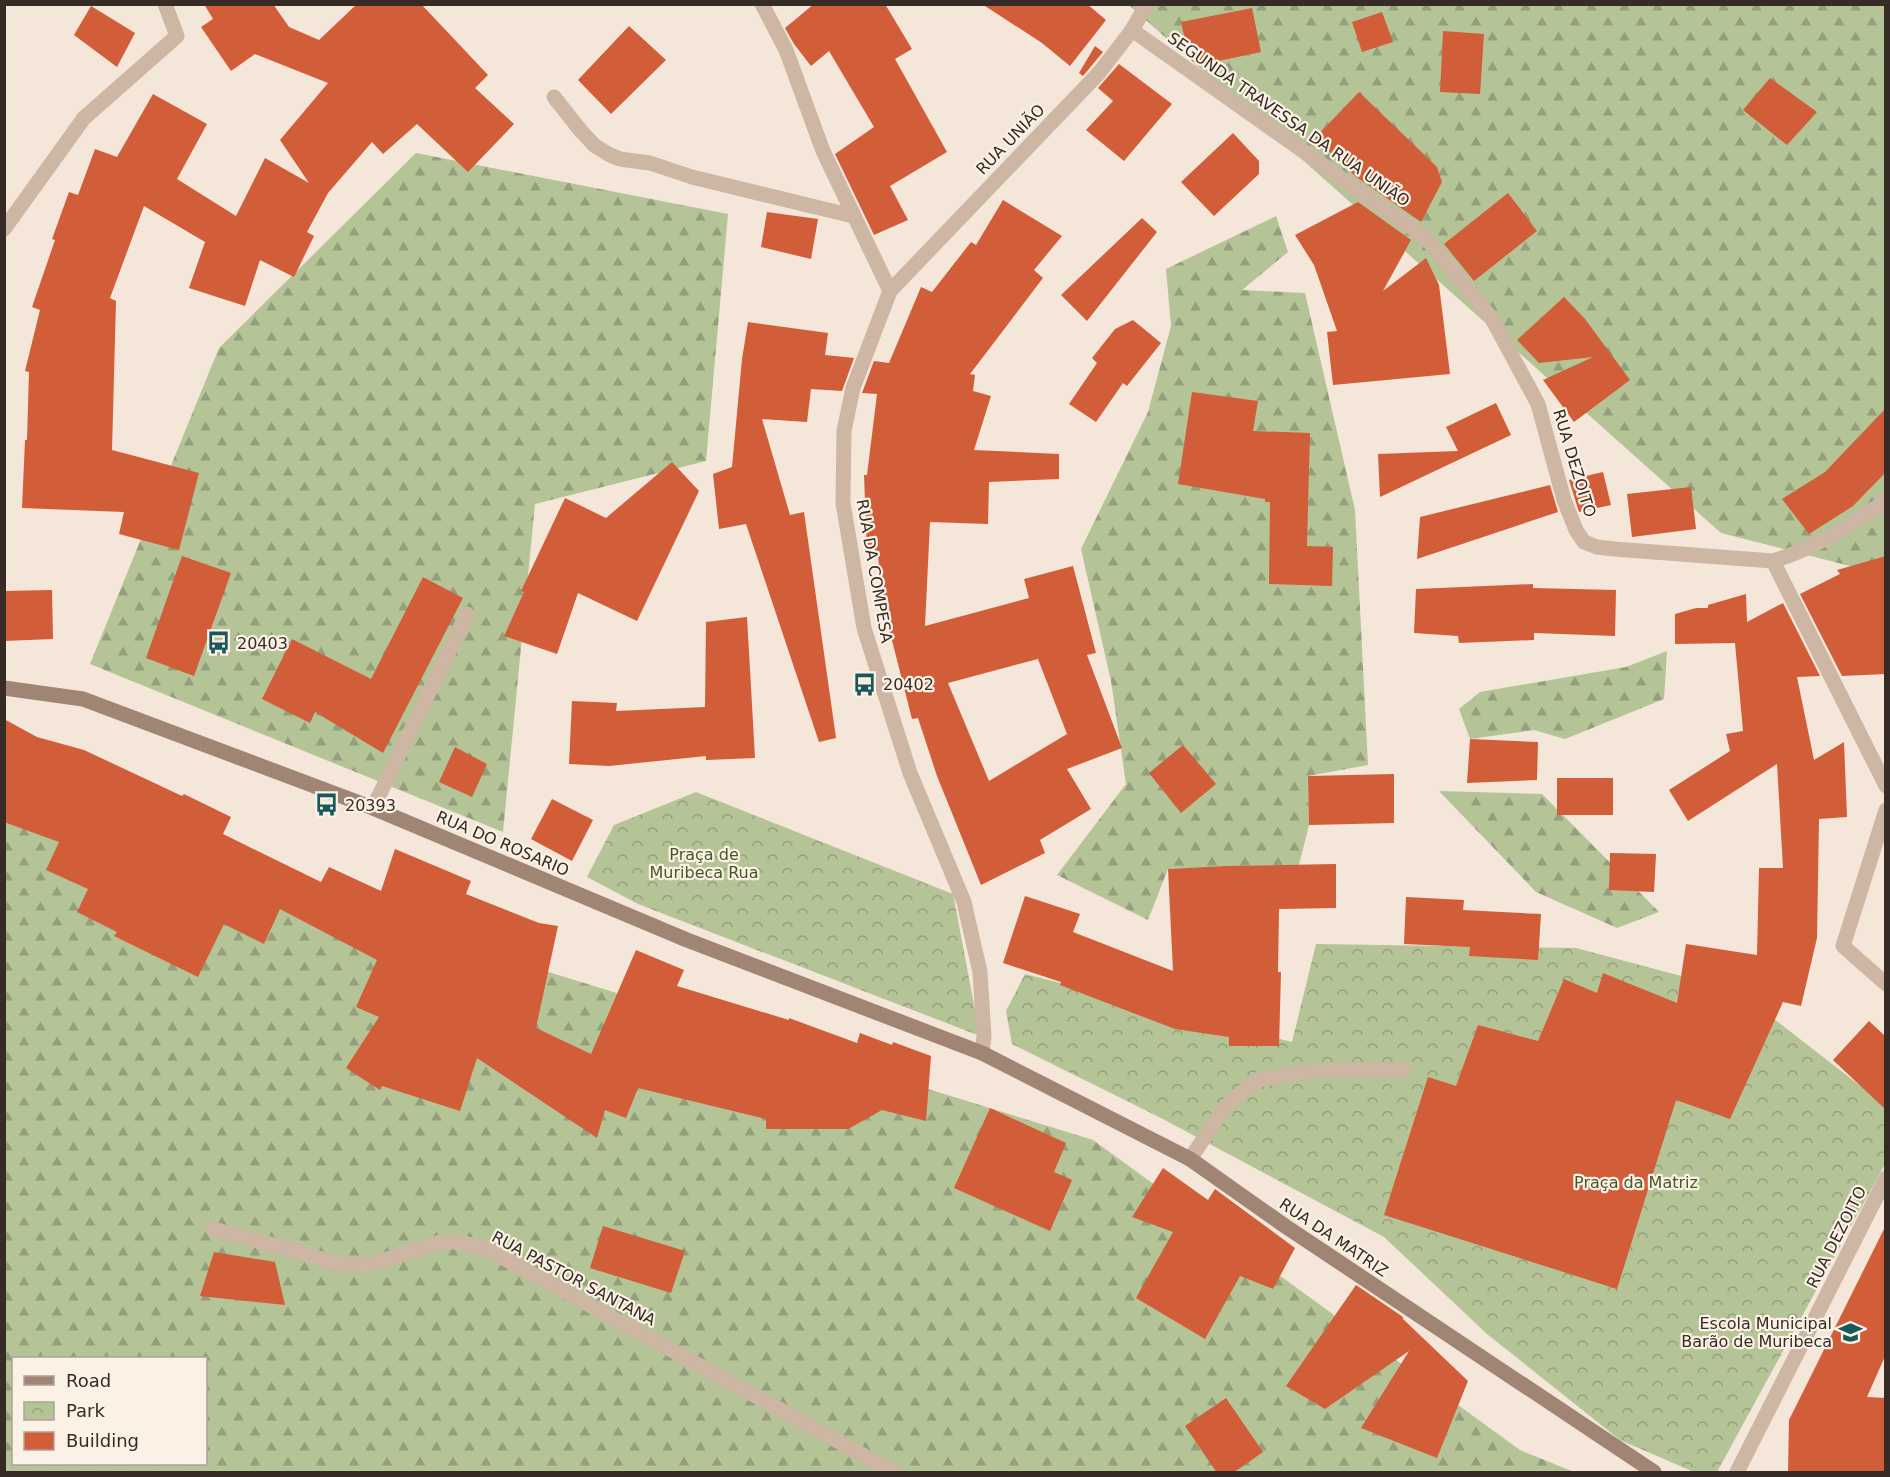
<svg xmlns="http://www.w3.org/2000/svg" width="1890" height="1477" font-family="'DejaVu Sans',sans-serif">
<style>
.forest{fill:url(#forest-firs);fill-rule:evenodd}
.park{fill:url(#park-crowns)}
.building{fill:#d15d39;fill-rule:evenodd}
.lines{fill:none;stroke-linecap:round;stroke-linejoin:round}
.lane{stroke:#cdb6a3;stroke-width:15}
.street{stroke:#cdb6a3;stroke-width:15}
.secondary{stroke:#a08474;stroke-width:15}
.labels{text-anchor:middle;stroke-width:4.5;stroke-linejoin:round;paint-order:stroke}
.street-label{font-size:16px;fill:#372b26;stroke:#fbf1e5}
.poi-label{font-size:16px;fill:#372b26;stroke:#fbf1e5;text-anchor:start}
.park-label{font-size:16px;fill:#465727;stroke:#fbf1e5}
</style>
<defs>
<pattern id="forest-firs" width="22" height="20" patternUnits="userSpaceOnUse" patternTransform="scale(1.5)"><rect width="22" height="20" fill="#b5c497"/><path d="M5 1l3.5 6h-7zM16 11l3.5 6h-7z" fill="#949f7b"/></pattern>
<pattern id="park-crowns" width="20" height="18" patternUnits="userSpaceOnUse" patternTransform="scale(1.5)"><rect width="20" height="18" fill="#b5c497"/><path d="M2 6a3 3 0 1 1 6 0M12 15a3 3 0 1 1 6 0" fill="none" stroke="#949f7b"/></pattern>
</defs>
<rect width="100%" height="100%" fill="#f4e6d8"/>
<path class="forest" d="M 1129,5 L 1885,5 L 1885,575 L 1721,533 Z
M 416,153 L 728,214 L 706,461 L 535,504 L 503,832 L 90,664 L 219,348 Z
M 1276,216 L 1288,252 L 1242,290 L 1305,293 L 1355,510 L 1368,765 L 1308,776 L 1309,825 L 1299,865 L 1229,866 L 1168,869 L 1148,920 L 1057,875 L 1126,784 L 1111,681 L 1081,549 L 1148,412 L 1171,326 L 1166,269 Z
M 1667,651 L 1664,699 L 1565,739 L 1534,730 L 1470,739 L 1459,709 L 1480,692 L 1626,667 Z
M 1439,791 L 1542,794 L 1659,912 L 1617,928 L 1536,892 Z
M 4,804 L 1093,1140 L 1520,1450 L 1574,1472 L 5,1472 ZM 14,1358 L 206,1358 L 206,1464 L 14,1464 Z"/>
<path class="park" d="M 696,792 L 953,894 L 980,1036 L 638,904 L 587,877 L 614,825 Z
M 1316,944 L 1576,948 L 1738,991 L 1885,1105 L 1885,1164 L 1717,1472 L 1694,1472 L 1620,1440 L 1487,1334 L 1384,1237 L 1161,1118 L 1012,1044 L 1006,1011 L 1025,974 L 1292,1042 Z"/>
<path class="building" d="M 204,4 L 273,4 L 289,27 L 319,40 L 357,4 L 421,4 L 488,75 L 475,88 L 514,124 L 468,172 L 417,124 L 383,154 L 372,142 L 328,193 L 307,232 L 314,236 L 294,277 L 260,260 L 245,306 L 189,288 L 205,242 L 144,206 L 110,298 L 116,301 L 112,450 L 199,473 L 179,550 L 119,534 L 124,512 L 22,508 L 25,440 L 27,440 L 29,372 L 25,371 L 40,310 L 32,307 L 55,240 L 52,239 L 69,192 L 78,195 L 95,149 L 117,157 L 153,94 L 207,124 L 177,179 L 236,216 L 265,158 L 309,183 L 280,140 L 328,83 L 255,54 L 231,71 L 201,27 L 213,19 Z
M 814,4 L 885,4 L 912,49 L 895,59 L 947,152 L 890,186 L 908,220 L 874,235 L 835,154 L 874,127 L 829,51 L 811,66 L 794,44 L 785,28 Z
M 982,4 L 1087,4 L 1106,20 L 1070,66 L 1042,43 Z
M 91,6 L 135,33 L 117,67 L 74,35 Z
M 1252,8 L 1261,52 L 1204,64 L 1197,64 L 1189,58 L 1181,22 Z
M 1382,12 L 1393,42 L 1362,52 L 1352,22 Z
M 629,26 L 666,60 L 611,114 L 578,80 Z
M 1443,31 L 1484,34 L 1480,94 L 1440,92 Z
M 1095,46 L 1103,52 L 1083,76 L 1079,73 Z
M 1119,64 L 1172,104 L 1124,161 L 1086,130 L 1113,101 L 1098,88 Z
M 1770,78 L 1817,112 L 1787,145 L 1743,110 Z
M 1359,92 L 1437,167 L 1442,182 L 1421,222 L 1355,176 L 1315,138 Z
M 1233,133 L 1259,161 L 1259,174 L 1214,216 L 1181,182 Z
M 1508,193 L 1537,231 L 1474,281 L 1444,244 Z
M 1003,200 L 1062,236 L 1034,270 L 1043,278 L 970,374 L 975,375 L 973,391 L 991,396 L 974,450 L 1059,454 L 1059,479 L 989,482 L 988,524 L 930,522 L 925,626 L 1029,598 L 1024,579 L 1073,566 L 1096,653 L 1087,655 L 1122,748 L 1067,769 L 1091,809 L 1040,840 L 1045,853 L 981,885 L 937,776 L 918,718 L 912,719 L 881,597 L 878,553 L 867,551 L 864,475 L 867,475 L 877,394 L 862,393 L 874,361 L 889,363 L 921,287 L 932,292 L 971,242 L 976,245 ZM 1038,659 L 1067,734 L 989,781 L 948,683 Z
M 1358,202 L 1411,240 L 1383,291 L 1426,258 L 1439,285 L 1450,374 L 1333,385 L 1327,332 L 1337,331 L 1314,265 L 1295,235 Z
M 767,212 L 818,219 L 811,259 L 761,247 Z
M 1142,218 L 1157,232 L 1087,321 L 1061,295 Z
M 1564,297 L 1585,319 L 1630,380 L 1574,422 L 1543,380 L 1593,357 L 1539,363 L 1517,340 Z
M 1133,320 L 1161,343 L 1127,386 L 1123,383 L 1096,422 L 1069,404 L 1097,363 L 1092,358 L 1115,329 Z
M 748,322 L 828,333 L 825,355 L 854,358 L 842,391 L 811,389 L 807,422 L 762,419 L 790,515 L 804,512 L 836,738 L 819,742 L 746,524 L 719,529 L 713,474 L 732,467 L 742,359 Z
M 1192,392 L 1258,401 L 1253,431 L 1310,433 L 1307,546 L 1333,547 L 1332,586 L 1269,584 L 1270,502 L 1265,502 L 1265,499 L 1178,484 Z
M 1496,403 L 1511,435 L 1380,497 L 1378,454 L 1458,451 L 1446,427 Z
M 1886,408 L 1886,472 L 1853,506 L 1809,534 L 1782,499 L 1825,472 Z
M 672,462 L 699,491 L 637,621 L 578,593 L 557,654 L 504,636 L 524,592 L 521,591 L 565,498 L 606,518 Z
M 1603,472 L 1611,505 L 1579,512 L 1569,480 Z
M 1550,485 L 1558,512 L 1417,559 L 1420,517 Z
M 1691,487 L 1696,529 L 1632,537 L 1627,494 Z
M 182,556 L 231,573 L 194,676 L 146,658 Z
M 1886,556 L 1886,674 L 1842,676 L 1800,594 L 1840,574 L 1837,570 Z
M 423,577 L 463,598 L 383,753 L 315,712 L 310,723 L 262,699 L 292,639 L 371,679 Z
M 1533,584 L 1533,588 L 1616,590 L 1615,636 L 1534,633 L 1534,640 L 1459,643 L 1458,636 L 1414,633 L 1416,589 Z
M 52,590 L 53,639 L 4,641 L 4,591 Z
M 1746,594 L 1747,622 L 1783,603 L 1820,676 L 1797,677 L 1814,760 L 1844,742 L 1847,817 L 1819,819 L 1817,938 L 1801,1006 L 1783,1002 L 1730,1119 L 1676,1100 L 1617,1289 L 1384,1215 L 1428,1077 L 1456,1086 L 1478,1025 L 1538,1041 L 1564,979 L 1597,993 L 1603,973 L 1677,1003 L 1686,944 L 1757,955 L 1759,868 L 1783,868 L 1777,764 L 1688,821 L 1669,790 L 1730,751 L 1726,734 L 1743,731 L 1735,643 L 1675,644 L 1675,614 L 1696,608 L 1708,608 L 1708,605 Z
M 747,617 L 755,758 L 706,760 L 706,756 L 609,766 L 569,764 L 572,701 L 617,703 L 616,711 L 705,707 L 706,622 Z
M 4,719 L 37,737 L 84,750 L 182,796 L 184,794 L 231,817 L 223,834 L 321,882 L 329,867 L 381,891 L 395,849 L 471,881 L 466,894 L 539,923 L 558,926 L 536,1028 L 591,1054 L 636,950 L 684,970 L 677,986 L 789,1020 L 789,1018 L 857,1043 L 860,1033 L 892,1045 L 893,1042 L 931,1056 L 926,1121 L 882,1110 L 848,1129 L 766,1129 L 766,1119 L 638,1088 L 626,1118 L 605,1110 L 597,1138 L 477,1058 L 460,1111 L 382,1086 L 380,1090 L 346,1068 L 379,1017 L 356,1007 L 377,960 L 280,909 L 264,944 L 224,924 L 198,977 L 114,936 L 117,932 L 77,912 L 88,889 L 46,870 L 59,842 L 4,822 Z
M 1470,739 L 1538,742 L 1537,780 L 1467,783 Z
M 1183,745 L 1216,784 L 1181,813 L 1149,773 Z
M 455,747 L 487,764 L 472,797 L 439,782 Z
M 1394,774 L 1394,823 L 1309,825 L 1308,776 Z
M 1557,778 L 1613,778 L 1613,815 L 1557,815 Z
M 552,799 L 593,820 L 572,861 L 531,839 Z
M 1610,853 L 1656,854 L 1654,892 L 1609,890 Z
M 1336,864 L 1336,908 L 1279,909 L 1278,972 L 1281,972 L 1279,1046 L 1229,1046 L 1229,1037 L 1175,1029 L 1060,985 L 1061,982 L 1003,963 L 1025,896 L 1080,914 L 1073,932 L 1173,971 L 1168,869 L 1224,866 Z
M 1406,897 L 1464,900 L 1463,910 L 1541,914 L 1538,960 L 1469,956 L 1470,947 L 1404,944 Z
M 1869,1021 L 1886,1037 L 1886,1110 L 1833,1060 Z
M 990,1108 L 1066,1143 L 1054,1172 L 1072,1180 L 1050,1231 L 954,1188 Z
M 1163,1168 L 1208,1200 L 1215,1189 L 1295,1248 L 1273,1289 L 1240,1276 L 1205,1339 L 1136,1298 L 1173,1232 L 1132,1217 Z
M 1886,1225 L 1886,1354 L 1867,1397 L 1886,1398 L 1886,1473 L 1788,1473 L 1789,1420 Z
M 603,1226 L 685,1251 L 671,1293 L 590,1268 Z
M 214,1252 L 275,1262 L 285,1305 L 200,1296 Z
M 1356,1285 L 1403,1317 L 1403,1319 L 1468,1381 L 1437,1458 L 1361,1428 L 1409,1351 L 1325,1409 L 1286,1386 Z
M 1226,1398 L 1263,1452 L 1233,1473 L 1217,1473 L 1185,1426 Z"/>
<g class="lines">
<path class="lane" d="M 1190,1159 L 1225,1107 L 1257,1080 L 1313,1071 L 1403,1070"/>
<path class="street" d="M 762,4 L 786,50 L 823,151 L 890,291 L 853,388 L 844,431 L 843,503 L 864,628 L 910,773 L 964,902 L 980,972 L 984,1037 L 982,1053
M 1132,30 L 1426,238 L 1492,319 L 1538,404 L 1564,500 L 1576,530 L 1584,542 L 1597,547 L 1614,549 L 1773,561 C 1813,549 1845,528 1880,505 L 1886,499
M 554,97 L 581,131 L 594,145 L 608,154 L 620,159 L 650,163 L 692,177 L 853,216
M 4,229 L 84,118 L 177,36 L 165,4
M 890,291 L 1099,73 L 1132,30 L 1147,4
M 1773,561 L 1886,786
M 373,808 L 467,614
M 1886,810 L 1843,946 L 1886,984
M 213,1229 L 293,1250 L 334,1263 L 369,1265 L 441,1242 L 460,1242 L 487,1249 L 894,1472
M 1737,1472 L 1886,1178"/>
<path class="secondary" d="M 4,688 L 83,699 L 373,808 L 687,940 L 982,1053 L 1190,1159 L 1285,1226 L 1654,1472"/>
</g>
<defs>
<symbol id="bus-bare" viewBox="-9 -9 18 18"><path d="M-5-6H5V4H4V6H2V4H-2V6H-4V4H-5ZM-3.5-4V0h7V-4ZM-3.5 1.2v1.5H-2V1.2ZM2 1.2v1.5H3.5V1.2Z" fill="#18585c" stroke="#fbf1e5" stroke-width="2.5" paint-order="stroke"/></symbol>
<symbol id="school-bare" viewBox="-9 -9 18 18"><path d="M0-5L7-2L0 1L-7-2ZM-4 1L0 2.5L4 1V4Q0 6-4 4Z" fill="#18585c" stroke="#fbf1e5" stroke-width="2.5" paint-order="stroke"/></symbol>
</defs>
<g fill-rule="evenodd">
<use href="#bus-bare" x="202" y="626" width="33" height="33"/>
<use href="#bus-bare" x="848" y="668" width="33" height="33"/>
<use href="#bus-bare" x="310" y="788" width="33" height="33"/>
<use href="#school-bare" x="1834" y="1316" width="33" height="33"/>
</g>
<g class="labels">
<g class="street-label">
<text transform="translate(1289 119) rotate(35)" y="6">SEGUNDA TRAVESSA DA RUA UNIÃO</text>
<text transform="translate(1010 139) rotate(-46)" y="6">RUA UNIÃO</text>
<text transform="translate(1575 463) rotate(73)" y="6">RUA DEZOITO</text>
<text transform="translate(875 571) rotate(80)" y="6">RUA DA COMPESA</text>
<text transform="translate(503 843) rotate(23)" y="6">RUA DO ROSARIO</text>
<text transform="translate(1334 1237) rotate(34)" y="6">RUA DA MATRIZ</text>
<text transform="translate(1836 1237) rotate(-63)" y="6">RUA DEZOITO</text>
<text transform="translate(574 1278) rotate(28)" y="6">RUA PASTOR SANTANA</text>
</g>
<g class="poi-label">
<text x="237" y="649">20403</text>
<text x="883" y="690">20402</text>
<text x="345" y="811">20393</text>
<text x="1832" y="1329" text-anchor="end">Escola Municipal<tspan x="1832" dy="18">Barão de Muribeca</tspan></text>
</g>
<g class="park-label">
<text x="704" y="860">Praça de<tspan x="704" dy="18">Muribeca Rua</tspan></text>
<text x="1636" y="1188">Praça da Matriz</text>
</g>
</g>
<rect width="1890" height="1477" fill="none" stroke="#372b26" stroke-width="12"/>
<rect x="12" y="1357" width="195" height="108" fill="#fbf1e5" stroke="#ada299" stroke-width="1.5"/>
<rect x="24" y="1376" width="30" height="9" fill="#a08474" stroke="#ada299" stroke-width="1.5"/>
<text x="66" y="1387" font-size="18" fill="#372b26">Road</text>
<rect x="24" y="1402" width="30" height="18" fill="url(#park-crowns)" stroke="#ada299" stroke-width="1.5"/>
<text x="66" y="1417" font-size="18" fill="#372b26">Park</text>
<rect x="24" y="1432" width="30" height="18" fill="#d15d39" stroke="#ada299" stroke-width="1.5"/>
<text x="66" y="1447" font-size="18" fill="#372b26">Building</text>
</svg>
